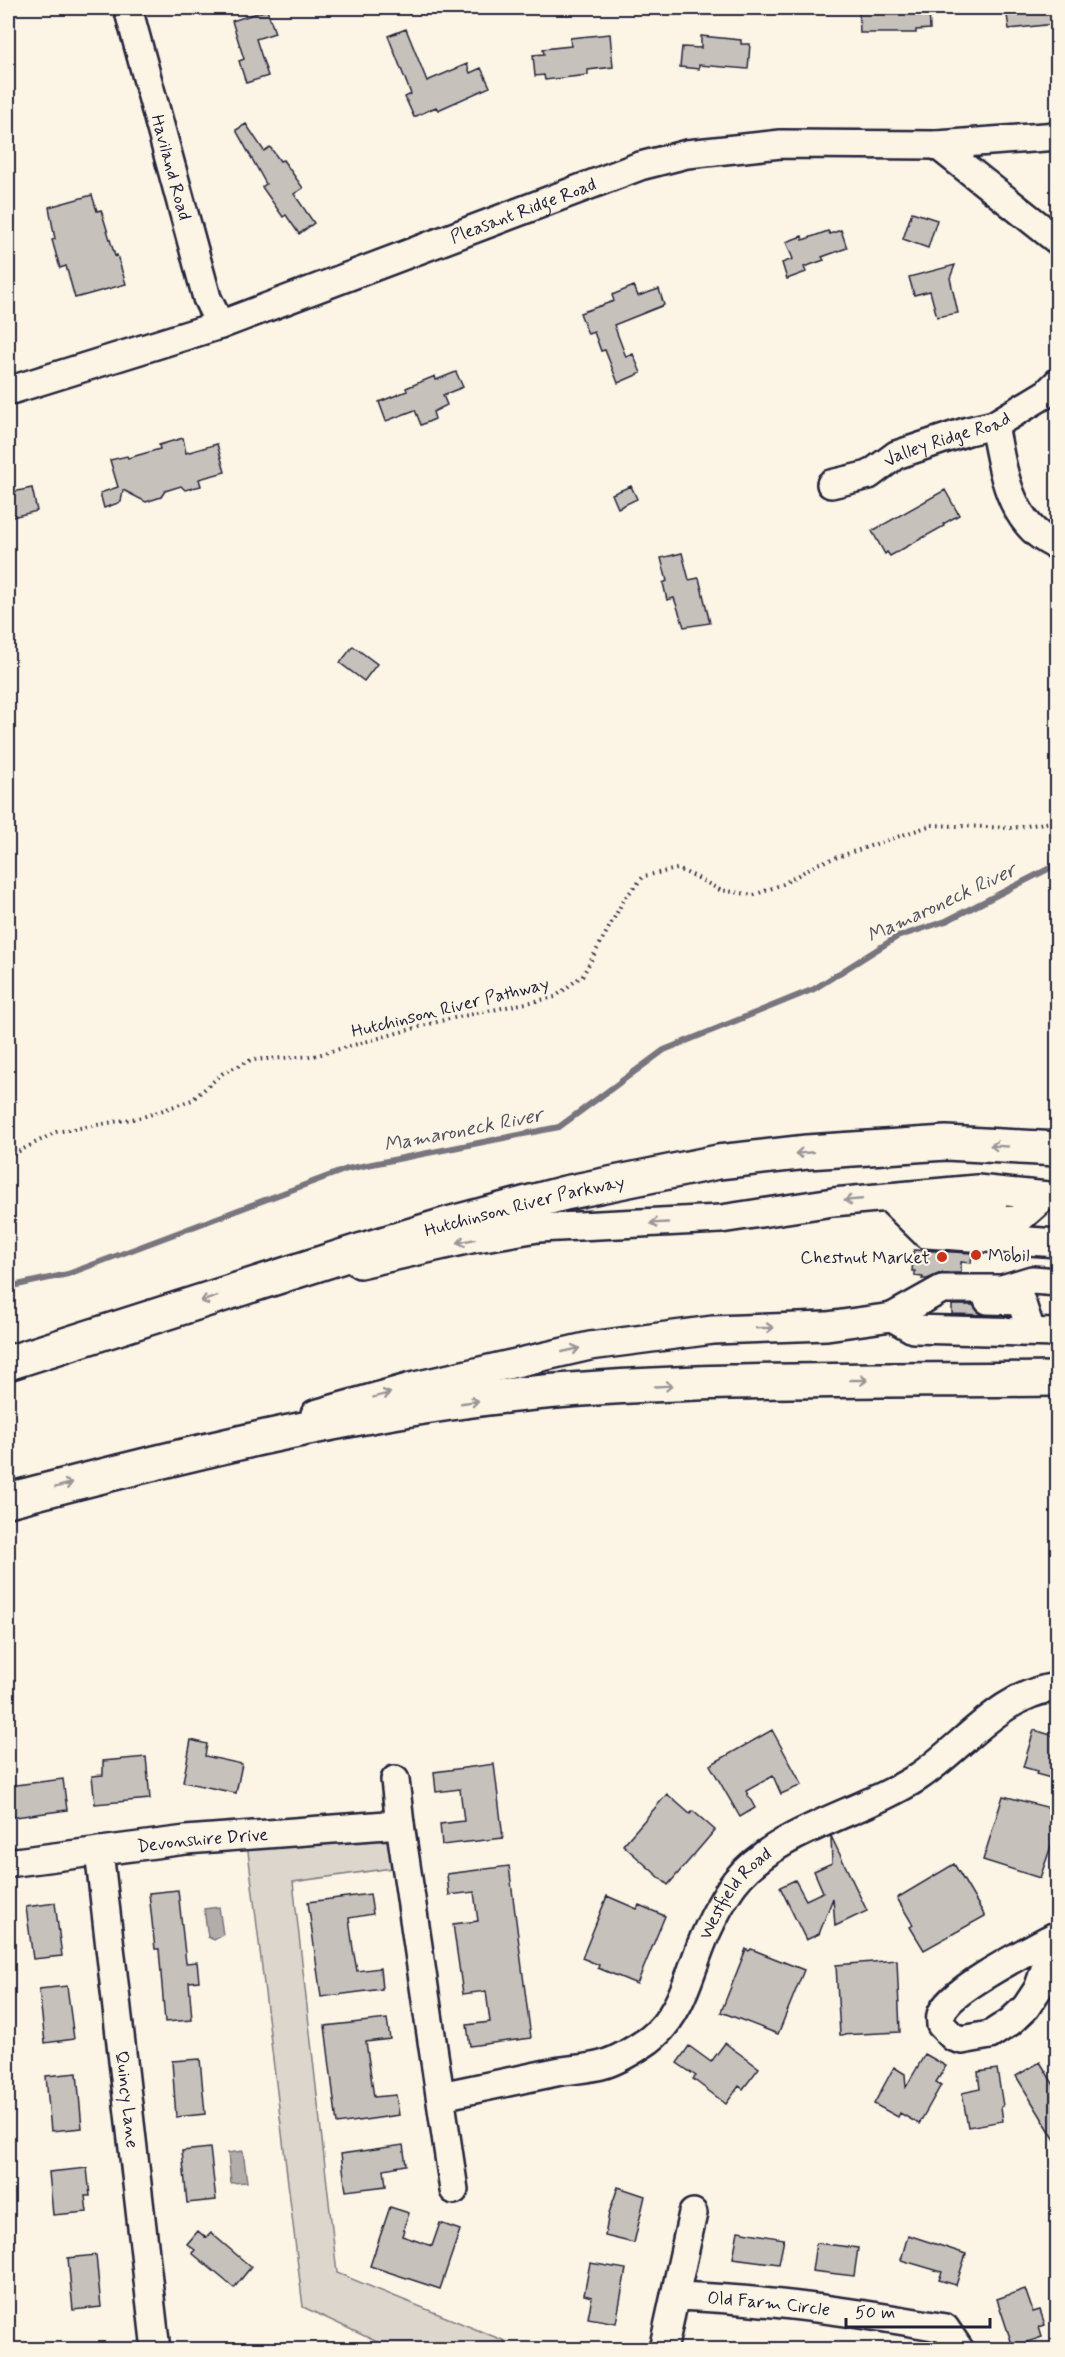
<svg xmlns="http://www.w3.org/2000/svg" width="1065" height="2357" font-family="Mynerve,sans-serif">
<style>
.green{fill:#dcd6cc;stroke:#7f7c84;stroke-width:1.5}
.water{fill:#b2adab;stroke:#78757e;stroke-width:1.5}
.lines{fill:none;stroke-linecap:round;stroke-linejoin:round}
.stream{stroke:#78757e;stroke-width:6}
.building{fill:#c6c1bb;stroke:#22223b;stroke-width:1.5}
.minor-casing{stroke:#22223b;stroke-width:32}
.highway-casing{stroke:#22223b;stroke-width:38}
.path{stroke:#22223b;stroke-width:4;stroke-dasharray:1.5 4.5;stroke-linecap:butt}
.minor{stroke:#fcf5e5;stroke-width:27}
.highway{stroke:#fcf5e5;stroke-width:33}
.oneway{stroke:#9a9698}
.poi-dot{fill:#c8321e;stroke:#fcf5e5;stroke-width:2}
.labels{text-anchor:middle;stroke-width:4.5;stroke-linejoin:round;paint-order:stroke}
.street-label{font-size:18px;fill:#22223b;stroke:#fcf5e5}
.poi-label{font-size:18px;fill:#22223b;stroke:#fcf5e5;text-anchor:start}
.water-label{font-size:20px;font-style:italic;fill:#545362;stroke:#fcf5e5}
</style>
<rect width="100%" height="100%" fill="#fcf5e5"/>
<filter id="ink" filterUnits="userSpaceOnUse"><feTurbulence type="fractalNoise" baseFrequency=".0167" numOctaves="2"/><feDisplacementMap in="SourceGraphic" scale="12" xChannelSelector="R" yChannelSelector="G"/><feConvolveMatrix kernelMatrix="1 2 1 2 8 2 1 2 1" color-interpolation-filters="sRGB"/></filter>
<g filter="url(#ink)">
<path class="green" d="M 400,1824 L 406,1866 L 293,1882 L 337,2273 L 505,2341 L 504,2349 L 392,2349 L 303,2307 L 246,1835 Z"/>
<path class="water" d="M 219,1907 L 223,1935 L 214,1940 L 208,1937 L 204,1909 Z
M 243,2151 L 247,2182 L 231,2183 L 228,2153 Z"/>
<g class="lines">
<path class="stream" d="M 8,1287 L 68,1274 L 347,1169 L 559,1127 L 664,1050 L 814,989 L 897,937 L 946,921 L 1058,864"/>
</g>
<path class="building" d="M 890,8 L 929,8 L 930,29 L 916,30 L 916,33 L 860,33 L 859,9 Z
M 1006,8 L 1050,8 L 1054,24 L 1009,29 Z
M 267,10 L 275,33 L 256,39 L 268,76 L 246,83 L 239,61 L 244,59 L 232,21 Z
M 406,29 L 427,81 L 467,64 L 470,73 L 481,68 L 490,87 L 438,110 L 436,107 L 414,117 L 405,97 L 411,94 L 388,36 Z
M 610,34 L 613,67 L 588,70 L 588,75 L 545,80 L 544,75 L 535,76 L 533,55 L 544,54 L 543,49 L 571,46 L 570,38 Z
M 701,36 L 741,40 L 741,44 L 750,44 L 748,69 L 699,65 L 699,69 L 680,67 L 682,47 L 701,48 Z
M 246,124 L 264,151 L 270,147 L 280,161 L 283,160 L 303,188 L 294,194 L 314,223 L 299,234 L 286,215 L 283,217 L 262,187 L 266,184 L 236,130 Z
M 92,195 L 97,211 L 101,210 L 115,256 L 117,255 L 126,284 L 75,298 L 66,266 L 60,268 L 52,240 L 55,239 L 49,207 Z
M 912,212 L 937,220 L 928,248 L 903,239 Z
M 841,230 L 847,248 L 822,257 L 824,260 L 804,267 L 806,272 L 787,279 L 782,263 L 793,259 L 786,242 L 802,236 L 803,240 L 828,231 L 830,234 Z
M 955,265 L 950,278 L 958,313 L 937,317 L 930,291 L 914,295 L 909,277 Z
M 634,286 L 638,296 L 659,289 L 664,305 L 614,325 L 626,357 L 633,354 L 641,373 L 618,383 L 605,350 L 601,351 L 594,332 L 588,334 L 580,313 L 614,301 L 612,295 Z
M 456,372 L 463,387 L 443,395 L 447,405 L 433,412 L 435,419 L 421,425 L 415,410 L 386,421 L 379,402 L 407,391 L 406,388 L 435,376 L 436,380 Z
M 183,438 L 186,453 L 217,444 L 225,472 L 199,479 L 201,486 L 185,490 L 181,486 L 165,491 L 161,497 L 146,502 L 123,490 L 121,502 L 104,508 L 100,493 L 118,487 L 110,460 L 127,456 L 128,458 L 160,449 L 159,445 Z
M 631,486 L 637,499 L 618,508 L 612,494 Z
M 32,488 L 37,511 L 8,518 L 8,493 Z
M 945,490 L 959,515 L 943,524 L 944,526 L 890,556 L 887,552 L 885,554 L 872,531 Z
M 682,553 L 689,580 L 699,578 L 710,623 L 684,627 L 674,598 L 667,600 L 663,583 L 667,581 L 661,558 Z
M 353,646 L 377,664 L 364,681 L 340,663 Z
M 914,1250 L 972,1253 L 971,1263 L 961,1262 L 961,1273 L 941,1273 L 927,1279 L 922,1279 L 923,1277 L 915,1276 L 915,1271 L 912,1271 Z
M 952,1305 L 973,1305 L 979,1313 L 986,1315 L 952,1314 Z
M 772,1730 L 802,1785 L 781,1794 L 773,1776 L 746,1791 L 755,1808 L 740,1817 L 710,1765 Z
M 1034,1730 L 1058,1737 L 1058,1780 L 1036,1774 L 1037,1771 L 1023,1767 Z
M 191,1740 L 207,1744 L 205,1756 L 242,1764 L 236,1793 L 183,1782 Z
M 146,1757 L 150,1799 L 95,1804 L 92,1776 L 103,1775 L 103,1761 Z
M 494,1764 L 503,1838 L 442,1845 L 440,1824 L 464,1821 L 460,1789 L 436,1792 L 434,1772 Z
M 63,1779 L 67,1810 L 8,1818 L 8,1786 Z
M 667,1794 L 690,1814 L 693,1811 L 715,1830 L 668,1885 L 623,1845 Z
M 1003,1796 L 1058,1810 L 1058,1826 L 1040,1878 L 983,1860 Z
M 831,1836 L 867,1911 L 835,1926 L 833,1898 L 819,1934 L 806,1940 L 780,1887 L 795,1880 L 806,1900 L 823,1892 L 814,1871 L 832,1863 Z
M 954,1864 L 985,1916 L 924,1950 L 910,1927 L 913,1925 L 897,1898 Z
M 509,1866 L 531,2038 L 470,2046 L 467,2025 L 490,2022 L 486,1991 L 463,1994 L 453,1924 L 478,1921 L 474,1892 L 449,1895 L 447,1874 Z
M 178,1890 L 186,1963 L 197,1962 L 199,1981 L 189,1982 L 192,2020 L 165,2022 L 159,1949 L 155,1949 L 149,1893 Z
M 370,1894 L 373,1914 L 349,1918 L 353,1949 L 357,1971 L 380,1968 L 382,1989 L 321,1997 L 308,1902 Z
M 607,1896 L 637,1909 L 639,1905 L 665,1916 L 637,1984 L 598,1968 L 599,1965 L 582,1958 Z
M 55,1903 L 62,1956 L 33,1959 L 26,1907 Z
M 746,1949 L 749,1951 L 751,1949 L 804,1970 L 778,2034 L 721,2012 Z
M 897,1960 L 900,2032 L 840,2035 L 836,1965 Z
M 67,1986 L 74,2039 L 45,2043 L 39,1989 Z
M 387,2019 L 390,2039 L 366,2042 L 374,2097 L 396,2095 L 399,2115 L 337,2124 L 325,2026 Z
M 725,2043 L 759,2068 L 743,2089 L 739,2086 L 726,2104 L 693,2079 L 696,2076 L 677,2063 L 689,2046 L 711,2062 Z
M 925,2054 L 946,2066 L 936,2082 L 941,2085 L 919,2124 L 900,2113 L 898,2117 L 874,2104 L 894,2067 L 905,2074 L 906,2087 Z
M 200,2059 L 205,2114 L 176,2117 L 172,2061 Z
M 1040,2062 L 1058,2092 L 1058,2145 L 1016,2076 Z
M 997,2069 L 1003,2106 L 1001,2107 L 1003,2121 L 968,2127 L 962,2093 L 980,2089 L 978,2072 Z
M 77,2073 L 82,2128 L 51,2131 L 46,2076 Z
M 403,2145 L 406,2165 L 384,2169 L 386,2186 L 346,2191 L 341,2154 Z
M 210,2148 L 216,2200 L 187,2203 L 182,2151 Z
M 87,2168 L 90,2196 L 85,2196 L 87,2212 L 53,2215 L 49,2172 Z
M 618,2187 L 645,2196 L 634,2243 L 605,2236 L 609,2213 Z
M 390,2207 L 409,2213 L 402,2236 L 432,2246 L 440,2223 L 460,2230 L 440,2289 L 370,2266 Z
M 198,2231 L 206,2238 L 211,2233 L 251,2267 L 234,2288 L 192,2253 L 195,2250 L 187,2244 Z
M 738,2231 L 784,2239 L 779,2264 L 733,2258 Z
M 908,2235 L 966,2254 L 956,2285 L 939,2280 L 942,2272 L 901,2260 Z
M 816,2243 L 858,2248 L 854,2276 L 812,2271 Z
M 96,2255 L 101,2307 L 73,2310 L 68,2258 Z
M 590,2263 L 626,2269 L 616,2323 L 588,2318 L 592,2297 L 584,2295 Z
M 1025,2289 L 1033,2312 L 1040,2310 L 1045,2325 L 1039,2327 L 1042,2337 L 1013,2347 L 997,2299 Z"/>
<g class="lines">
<defs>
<g id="minor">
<path id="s1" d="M 128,8 L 207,298 L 220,325"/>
<path d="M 937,145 L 1058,241"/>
<path id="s2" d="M 8,391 L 220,325 L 640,166 L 687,154 L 781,144 L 937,145 L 1058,136"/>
<path d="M 994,425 C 1003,470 1009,526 1058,546"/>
<path id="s3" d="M 831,484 L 869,475 L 896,455 L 968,431 L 994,425 L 1047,393 L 1058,382"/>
<path d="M 888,1197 L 926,1234 L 1058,1243"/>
<path d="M 912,1203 L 942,1211 L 993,1210"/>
<path d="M 972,1222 L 1018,1220 L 1045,1196"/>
<path d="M 360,1264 L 471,1239 L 538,1228 L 721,1219 L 833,1202 L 977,1189 L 1058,1197"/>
<path d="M 988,1300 L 1021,1301 L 1031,1331"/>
<path d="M 892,1317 L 942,1289 L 1002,1289 L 1032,1280 L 1058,1282"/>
<path d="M 315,1414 L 415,1386 L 590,1346 L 713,1330 L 827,1326 L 892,1317 L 913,1329 L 1058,1333"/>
<path d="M 395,1780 L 400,1824 L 454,2190"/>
<path id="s4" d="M 99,1851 L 156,2350"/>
<path id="s5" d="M 8,1863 L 186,1840 L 400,1824"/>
<path d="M 1057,1935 L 1038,1989 L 1026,2007 L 1010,2022 L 990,2035 L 962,2040 L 953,2037 L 941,2025 C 941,2021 940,2018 941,2015 C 947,1991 1033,1948 1057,1935 Z"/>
<path id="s6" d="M 441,2096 C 479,2088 517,2080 556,2072 C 572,2069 590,2069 605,2064 C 620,2059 636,2049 649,2040 C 682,2015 689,1973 704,1938 C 712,1920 723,1898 735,1882 C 777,1829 863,1813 918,1777 C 963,1747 1001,1693 1058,1687"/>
<path id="s7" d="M 675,2296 C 765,2299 855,2312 945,2328 L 960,2350"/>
<path d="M 663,2350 L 693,2213"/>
</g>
<g id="highway">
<path id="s8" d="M 8,1363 L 356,1252 L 448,1224 L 565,1193 L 718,1162 L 807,1152 L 946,1143 L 1058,1149"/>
<path d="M 8,1500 C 178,1456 349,1412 524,1394 C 701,1377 880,1381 1058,1379"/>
</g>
</defs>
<use href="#minor" class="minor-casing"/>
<use href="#highway" class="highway-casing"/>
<path class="path" d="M 8,1157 L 56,1132 L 143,1117 L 192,1100 L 223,1073 L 251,1060 L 314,1056 L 444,1020 L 555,997 L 583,975 L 625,898 L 644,876 L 677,869 L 694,876 L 720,890 L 754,895 L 783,884 L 817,864 L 932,825 L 1013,828 L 1058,821"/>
<use href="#minor" class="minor"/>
<use href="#highway" class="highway"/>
</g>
<defs><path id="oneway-shaft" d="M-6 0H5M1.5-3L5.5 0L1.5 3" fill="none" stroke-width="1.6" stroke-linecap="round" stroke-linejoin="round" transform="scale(1.5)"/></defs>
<g class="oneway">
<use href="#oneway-shaft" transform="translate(999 1146) rotate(-177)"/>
<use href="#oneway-shaft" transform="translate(804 1153) rotate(175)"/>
<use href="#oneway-shaft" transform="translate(853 1200) rotate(175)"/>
<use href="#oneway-shaft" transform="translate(659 1223) rotate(177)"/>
<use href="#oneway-shaft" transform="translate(466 1241) rotate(168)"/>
<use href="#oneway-shaft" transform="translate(209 1299) rotate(162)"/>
<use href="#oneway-shaft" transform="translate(765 1328) rotate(-2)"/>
<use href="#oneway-shaft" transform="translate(571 1350) rotate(-13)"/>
<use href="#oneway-shaft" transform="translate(859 1380)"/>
<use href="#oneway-shaft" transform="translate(664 1386) rotate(-3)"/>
<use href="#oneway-shaft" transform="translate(382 1395) rotate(-15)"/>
<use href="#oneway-shaft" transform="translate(470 1402) rotate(-8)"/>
<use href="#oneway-shaft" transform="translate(64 1485) rotate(-15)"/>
</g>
</g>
<g class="poi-dot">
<circle cx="976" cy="1255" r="6"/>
<circle cx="942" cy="1257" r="6"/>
</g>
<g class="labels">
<g class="street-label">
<text dy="6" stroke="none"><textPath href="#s1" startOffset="165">Haviland Road</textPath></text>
<text dy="6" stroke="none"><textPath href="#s2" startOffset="546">Pleasant Ridge Road</textPath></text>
<text dy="6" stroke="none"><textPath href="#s3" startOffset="126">Valley Ridge Road</textPath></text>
<text transform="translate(450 1007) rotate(-14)" y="6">Hutchinson River Pathway</text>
<text dy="6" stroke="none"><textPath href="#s8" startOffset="540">Hutchinson River Parkway</textPath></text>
<text dy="6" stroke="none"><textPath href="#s5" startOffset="196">Devonshire Drive</textPath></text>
<text dy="6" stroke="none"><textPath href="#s6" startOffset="390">Westfield Road</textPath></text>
<text dy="6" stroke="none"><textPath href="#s4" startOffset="250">Quincy Lane</textPath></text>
<text dy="6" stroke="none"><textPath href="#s7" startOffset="94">Old Farm Circle</textPath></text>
</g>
<g class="poi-label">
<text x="988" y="1261">Mobil</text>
<text x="930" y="1263" text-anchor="end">Chestnut Market</text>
</g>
<g class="water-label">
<text transform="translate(941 902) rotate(-25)" y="7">Mamaroneck River</text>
<text transform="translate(463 1129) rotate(-11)" y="7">Mamaroneck River</text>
</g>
</g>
<rect width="1065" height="2357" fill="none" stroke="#fcf5e5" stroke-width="30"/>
<rect x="15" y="15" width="1035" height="2327" fill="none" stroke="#22223b" stroke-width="2" filter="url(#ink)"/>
<path d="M846 2318v9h144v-9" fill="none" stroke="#22223b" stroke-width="3"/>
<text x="855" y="2318" font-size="18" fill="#22223b" stroke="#fcf5e5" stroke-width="4.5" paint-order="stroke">50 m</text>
</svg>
